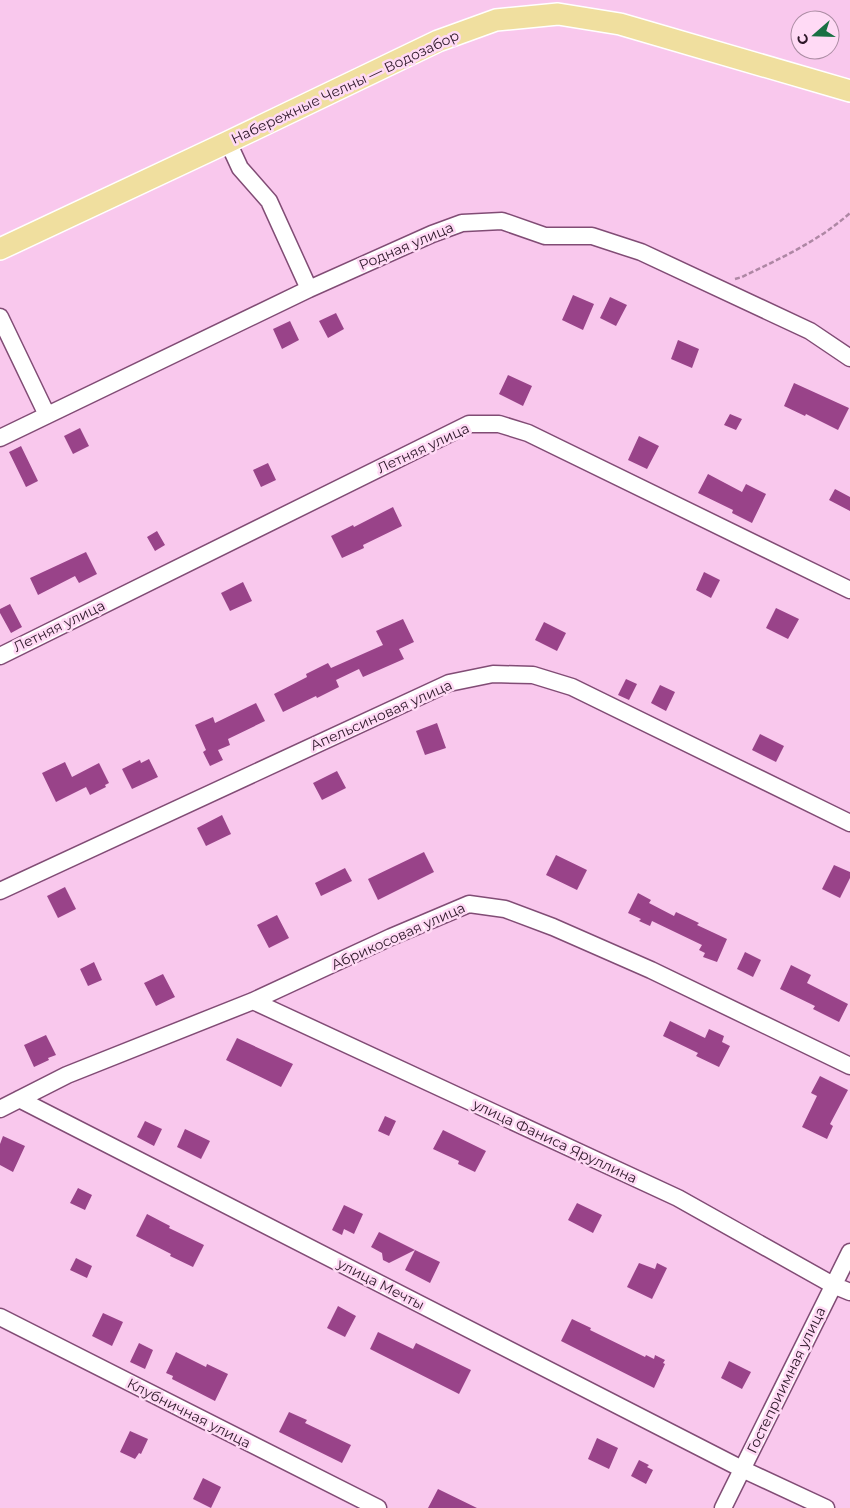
<svg xmlns="http://www.w3.org/2000/svg" width="850" height="1508" font-family="Montserrat,sans-serif">
<style>
.building{fill:#994389}
.lines{fill:none;stroke-linecap:round;stroke-linejoin:round}
.minor-casing{stroke:#814c75;stroke-width:19}
.major-casing{stroke:#fff;stroke-width:24}
.path{stroke:#ae87a4;stroke-width:2.5;stroke-dasharray:5 2.5;stroke-linecap:butt}
.minor{stroke:#fff;stroke-width:16}
.major{stroke:#f0df9f;stroke-width:21}
.labels{text-anchor:middle;stroke-width:5;stroke-linejoin:round;paint-order:stroke}
.street-label{font-size:14px;fill:#2d1728;stroke:#ffdaf5}
</style>
<rect width="100%" height="100%" fill="#f9c8ed"/>
<path class="building" d="M 573,295 L 594,304 L 583,330 L 562,320 Z
M 610,297 L 627,305 L 616,326 L 600,318 Z
M 336,313 L 344,329 L 328,338 L 319,321 Z
M 290,321 L 299,340 L 282,349 L 273,329 Z
M 678,340 L 699,349 L 692,368 L 671,359 Z
M 508,375 L 532,386 L 523,406 L 499,394 Z
M 794,383 L 849,408 L 838,430 L 806,414 L 805,416 L 784,406 Z
M 730,414 L 742,419 L 736,430 L 724,425 Z
M 80,428 L 89,446 L 73,454 L 64,436 Z
M 639,436 L 659,446 L 647,469 L 628,460 Z
M 21,446 L 38,481 L 26,487 L 9,452 Z
M 268,463 L 276,480 L 261,487 L 253,470 Z
M 708,474 L 742,492 L 746,484 L 766,494 L 752,523 L 732,513 L 733,510 L 698,493 Z
M 835,489 L 850,497 L 850,511 L 829,500 Z
M 393,507 L 402,526 L 363,545 L 364,548 L 342,558 L 331,536 L 353,525 L 354,527 Z
M 157,531 L 165,545 L 155,551 L 147,537 Z
M 86,552 L 97,574 L 79,583 L 75,576 L 38,595 L 30,578 Z
M 704,572 L 720,580 L 711,598 L 696,590 Z
M 243,582 L 252,601 L 230,611 L 221,593 Z
M 10,604 L 22,627 L 11,633 L 0,613 L 0,609 Z
M 776,608 L 799,619 L 788,639 L 766,628 Z
M 403,619 L 414,642 L 399,649 L 404,659 L 363,677 L 359,669 L 336,680 L 339,687 L 317,698 L 316,696 L 283,712 L 274,694 L 307,677 L 306,674 L 328,663 L 331,668 L 383,645 L 376,631 Z
M 544,622 L 566,633 L 557,651 L 535,640 Z
M 626,679 L 637,684 L 629,700 L 618,695 Z
M 660,685 L 675,692 L 666,711 L 651,703 Z
M 256,703 L 265,721 L 228,739 L 230,745 L 218,750 L 223,760 L 210,766 L 203,752 L 206,750 L 195,725 L 213,717 L 215,723 Z
M 437,723 L 446,748 L 425,755 L 416,731 Z
M 760,734 L 784,746 L 776,762 L 752,750 Z
M 149,759 L 158,777 L 132,789 L 122,769 L 140,760 L 141,763 Z
M 65,762 L 72,777 L 99,763 L 109,783 L 105,785 L 106,787 L 90,795 L 86,787 L 56,802 L 42,773 Z
M 337,771 L 346,788 L 322,800 L 313,783 Z
M 222,815 L 231,834 L 206,846 L 197,828 Z
M 424,852 L 434,872 L 378,900 L 368,879 Z
M 556,855 L 587,870 L 577,890 L 546,875 Z
M 834,865 L 850,872 L 850,878 L 840,898 L 822,889 Z
M 345,868 L 352,881 L 321,896 L 315,883 Z
M 65,887 L 76,909 L 58,918 L 47,896 Z
M 638,893 L 651,900 L 649,903 L 674,916 L 676,912 L 699,923 L 697,925 L 727,939 L 717,962 L 703,957 L 705,953 L 699,950 L 702,945 L 652,921 L 650,926 L 639,921 L 641,919 L 628,913 Z
M 277,915 L 289,938 L 269,948 L 257,925 Z
M 745,952 L 761,960 L 753,977 L 737,969 Z
M 94,962 L 102,980 L 88,986 L 80,969 Z
M 791,965 L 811,975 L 807,983 L 848,1004 L 839,1022 L 813,1009 L 815,1006 L 780,989 Z
M 163,974 L 175,997 L 156,1006 L 144,983 Z
M 670,1021 L 705,1038 L 709,1029 L 724,1036 L 722,1042 L 730,1046 L 719,1067 L 696,1056 L 698,1053 L 663,1036 Z
M 46,1035 L 56,1055 L 48,1058 L 49,1060 L 34,1067 L 24,1045 Z
M 237,1038 L 293,1064 L 281,1087 L 226,1060 Z
M 820,1076 L 848,1090 L 830,1124 L 833,1126 L 827,1139 L 802,1127 L 817,1096 L 811,1093 Z
M 385,1116 L 396,1121 L 389,1136 L 378,1131 Z
M 145,1121 L 162,1129 L 154,1146 L 137,1137 Z
M 185,1129 L 210,1141 L 201,1159 L 177,1147 Z
M 443,1130 L 486,1151 L 475,1172 L 458,1164 L 459,1161 L 433,1149 Z
M 3,1136 L 25,1146 L 13,1172 L 0,1165 L 0,1144 Z
M 78,1188 L 92,1195 L 85,1210 L 70,1203 Z
M 577,1203 L 602,1215 L 593,1233 L 568,1220 Z
M 344,1205 L 363,1214 L 354,1234 L 344,1229 L 342,1235 L 332,1230 Z
M 147,1214 L 170,1226 L 169,1228 L 204,1245 L 193,1267 L 170,1256 L 171,1254 L 136,1236 Z
M 379,1232 L 415,1250 L 389,1263 L 383,1260 L 382,1253 L 371,1247 Z
M 415,1250 L 440,1262 L 430,1283 L 405,1270 Z
M 76,1258 L 92,1266 L 87,1278 L 70,1270 Z
M 639,1263 L 655,1269 L 657,1263 L 667,1268 L 652,1299 L 627,1287 Z
M 338,1306 L 356,1316 L 345,1337 L 327,1328 Z
M 103,1313 L 123,1322 L 112,1346 L 92,1336 Z
M 572,1319 L 591,1328 L 590,1330 L 645,1357 L 646,1355 L 654,1359 L 655,1355 L 665,1360 L 663,1363 L 665,1364 L 654,1388 L 561,1341 Z
M 378,1332 L 413,1349 L 416,1343 L 471,1370 L 459,1394 L 370,1349 Z
M 139,1343 L 153,1350 L 145,1369 L 130,1362 Z
M 176,1352 L 206,1367 L 207,1364 L 228,1374 L 215,1401 L 172,1379 L 173,1376 L 166,1373 Z
M 729,1361 L 751,1372 L 742,1389 L 721,1378 Z
M 289,1412 L 307,1420 L 305,1423 L 351,1445 L 342,1463 L 279,1432 Z
M 130,1431 L 148,1439 L 141,1454 L 139,1453 L 135,1459 L 120,1452 Z
M 597,1438 L 618,1448 L 609,1469 L 588,1459 Z
M 639,1460 L 649,1465 L 647,1467 L 653,1470 L 646,1484 L 631,1476 Z
M 203,1478 L 221,1487 L 211,1508 L 193,1499 Z
M 438,1489 L 477,1508 L 428,1508 Z"/>
<g class="lines">
<defs>
<path id="minor" d="M 228,142 L 240,168 L 269,201 L 309,289
M 0,317 L 47,415
M 0,438 L 309,289 L 432,234 L 462,223 L 502,221 L 545,236 L 592,236 L 641,252 L 810,331 L 850,358
M 0,656 L 469,424 L 499,424 L 528,433 L 850,590
M 0,891 L 449,683 L 493,674 L 533,675 L 572,687 L 850,823
M 253,1001 L 678,1198 L 833,1285 L 850,1292
M 19,1099 L 742,1469 L 826,1508
M 0,1109 L 67,1075 L 253,1001 L 391,937 L 469,904 L 505,909 L 553,927 L 651,970 L 850,1066
M 0,1317 L 378,1508
M 723,1508 L 850,1252"/>
<path id="major" d="M 0,249 L 228,142 L 438,41 L 496,20 L 558,14 L 620,24 L 850,91"/>
</defs>
<use href="#minor" class="minor-casing"/>
<use href="#major" class="major-casing"/>
<path class="path" d="M 735,279 L 742,277 C 779,259 819,241 850,213"/>
<use href="#minor" class="minor"/>
<use href="#major" class="major"/>
</g>
<g class="labels">
<g class="street-label">
<text transform="translate(345 87) rotate(-25)" y="5">Набережные Челны — Водозабор</text>
<text transform="translate(406 246) rotate(-23)" y="5">Родная улица</text>
<text transform="translate(423 448) rotate(-25)" y="5">Летняя улица</text>
<text transform="translate(59 626) rotate(-26)" y="5">Летняя улица</text>
<text transform="translate(381 715) rotate(-24)" y="5">Апельсиновая улица</text>
<text transform="translate(398 936) rotate(-24)" y="5">Абрикосовая улица</text>
<text transform="translate(555 1141) rotate(25)" y="5">улица Фаниса Яруллина</text>
<text transform="translate(381 1284) rotate(27)" y="5">улица Мечты</text>
<text transform="translate(786 1380) rotate(-64)" y="5">Гостеприимная улица</text>
<text transform="translate(189 1413) rotate(27)" y="5">Клубничная улица</text>
</g>
</g>
<g transform="translate(815 35) rotate(250)"><circle r="24" fill="#ffdaf5" stroke="#ab8ca3"/>
<path d="M0-4L9 19L0 12L-9 19Z" fill="#197043"/>
<text y="-8" font-size="14" font-weight="bold" text-anchor="middle" fill="#2d1728">С</text>
</g>
</svg>
